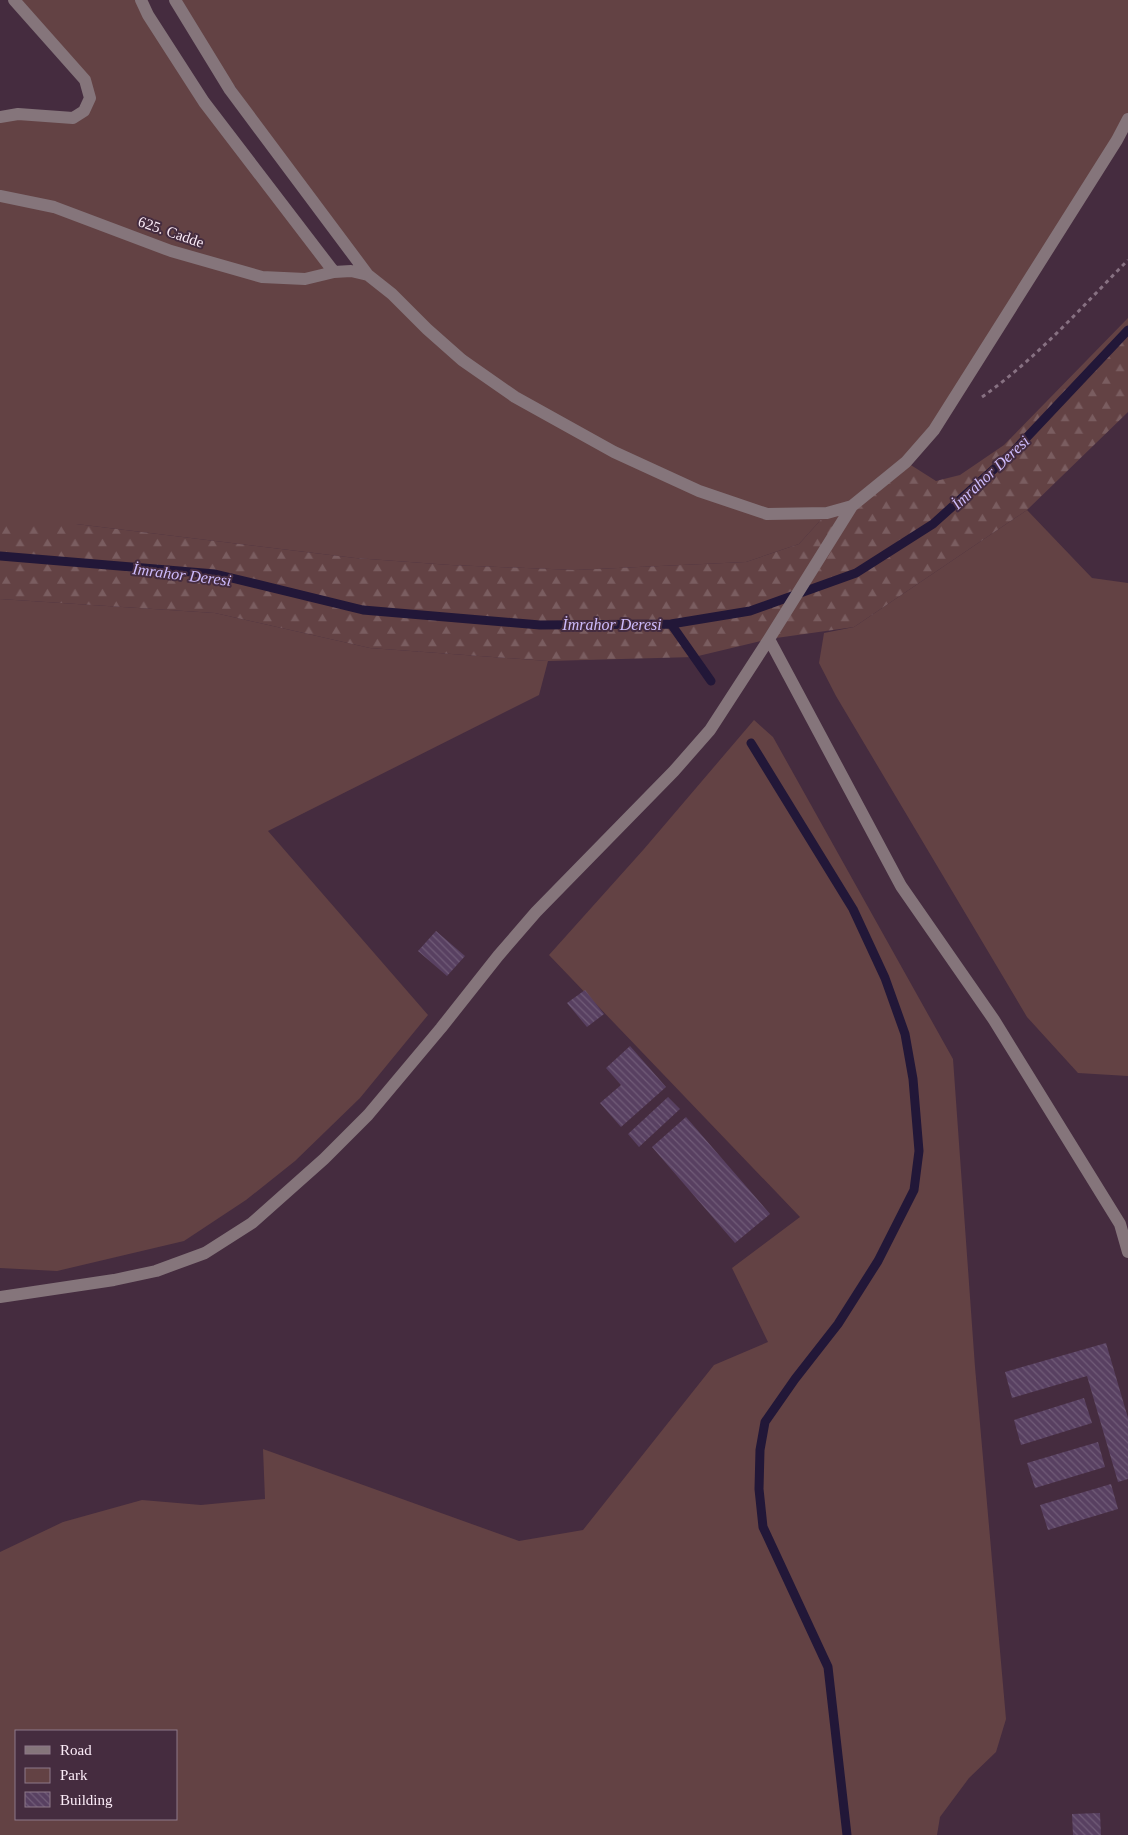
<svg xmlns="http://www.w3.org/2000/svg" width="1128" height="1835" font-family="'Times New Roman',serif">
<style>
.green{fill:#634244;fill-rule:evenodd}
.forest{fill:url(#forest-firs)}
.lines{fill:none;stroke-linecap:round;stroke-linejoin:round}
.stream{stroke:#221738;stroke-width:9}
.building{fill:url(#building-back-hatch)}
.path{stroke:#877182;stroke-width:3;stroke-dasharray:4 4;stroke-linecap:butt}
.minor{stroke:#85757b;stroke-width:12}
.labels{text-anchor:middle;stroke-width:4;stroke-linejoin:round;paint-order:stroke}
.street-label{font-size:15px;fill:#fcecf8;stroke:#452c3f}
.water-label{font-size:16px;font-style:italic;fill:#cdbbfc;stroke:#452c3f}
</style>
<defs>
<pattern id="forest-firs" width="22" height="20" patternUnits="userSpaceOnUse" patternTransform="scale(1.25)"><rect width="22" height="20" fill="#634244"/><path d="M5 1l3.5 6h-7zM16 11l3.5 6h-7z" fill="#7a5d60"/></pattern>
<pattern id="building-back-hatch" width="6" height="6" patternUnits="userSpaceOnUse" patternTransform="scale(1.25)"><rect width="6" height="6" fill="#584061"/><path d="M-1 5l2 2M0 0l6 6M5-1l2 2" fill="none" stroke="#715c78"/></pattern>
</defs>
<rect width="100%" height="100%" fill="#452c3f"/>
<path class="green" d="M 14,0 L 141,0 L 148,15 L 334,272 L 367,274 L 310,195 L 175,0 L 1128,0 L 1128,119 L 934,430 L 852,506 L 827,513 L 799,544 L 746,562 L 575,570 L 450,565 L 355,558 L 76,524 L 0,524 L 0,117 L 73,118 L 84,111 L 85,80 Z
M 1027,510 L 1092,578 L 1128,583 L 1128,1076 L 1078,1073 L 1027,1017 L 836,696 L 819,663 L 824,633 L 854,627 Z
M 0,599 L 215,613 L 370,648 L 548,661 L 539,695 L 268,831 L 428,1015 L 360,1098 L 295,1161 L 246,1200 L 184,1241 L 57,1271 L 0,1268 Z
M 754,720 L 773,737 L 953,1059 L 975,1367 L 1006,1719 L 996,1752 L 969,1778 L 940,1817 L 937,1835 L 0,1835 L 0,1552 L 63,1522 L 142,1500 L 201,1505 L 265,1499 L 263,1449 L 519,1541 L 583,1530 L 714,1365 L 768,1342 L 732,1268 L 800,1217 L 549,955 L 644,849 ZM 16,1731 L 176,1731 L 176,1819 L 16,1819 Z"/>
<path class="forest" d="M 1128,318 L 1128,412 L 1027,510 L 854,627 L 769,639 L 694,657 L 548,661 L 370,648 L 215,613 L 0,599 L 0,524 L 76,524 L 355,558 L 450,565 L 575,570 L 746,562 L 799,544 L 827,513 L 852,506 L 906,462 L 936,481 L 960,475 L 1004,445 Z"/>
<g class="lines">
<path class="stream" d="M 0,556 L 215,574 L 363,610 L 540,625 L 671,624 L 750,611 L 856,573 L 933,524 L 1013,452 L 1128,330
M 671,624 L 711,681
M 751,743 L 853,909 L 885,978 L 905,1034 L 913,1079 L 919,1151 L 914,1190 L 878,1261 L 838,1324 L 795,1379 L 765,1422 L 760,1450 L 759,1489 L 763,1527 L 828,1667 L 847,1835"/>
</g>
<path class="building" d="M 436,931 L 465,956 L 447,976 L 418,951 Z
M 585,990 L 604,1014 L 587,1027 L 567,1003 Z
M 630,1046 L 666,1087 L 621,1127 L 600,1103 L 621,1085 L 606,1068 Z
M 668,1097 L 680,1109 L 639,1147 L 628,1134 Z
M 686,1117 L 770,1214 L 735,1243 L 652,1147 Z
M 1106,1343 L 1128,1418 L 1128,1479 L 1118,1482 L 1087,1376 L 1012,1398 L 1005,1372 Z
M 1084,1398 L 1092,1423 L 1021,1445 L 1014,1420 Z
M 1098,1442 L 1105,1467 L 1035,1488 L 1027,1463 Z
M 1111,1484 L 1118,1509 L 1048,1530 L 1040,1505 Z
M 1100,1813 L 1101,1835 L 1073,1835 L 1072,1814 Z"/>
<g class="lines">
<path class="path" d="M 982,397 C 1036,359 1082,307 1128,260"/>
<path class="minor" d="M 141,0 L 148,15 L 204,102 L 334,272
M 175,0 L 230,90 L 368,275 L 392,294 L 427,329 L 462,360 L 515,397 L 614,452 L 699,491 L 767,514 L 827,513 L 852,506
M 0,117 L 18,114 L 73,118 L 84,111 L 90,98 L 85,80 L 14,0
M 0,196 L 54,207 L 171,251 L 262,277 L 305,279 L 334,272 L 351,271 L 368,275
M 769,639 L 901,886 L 994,1020 L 1120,1224 L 1128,1252
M 0,1297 L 114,1280 L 156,1271 L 205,1253 L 252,1223 L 324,1159 L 368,1115 L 441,1028 L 498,956 L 536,912 L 674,771 L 710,730 L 769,639 L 852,506 L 906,462 L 934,430 L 1117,140 L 1128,119"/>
</g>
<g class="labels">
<g class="street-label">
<text transform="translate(171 232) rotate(19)" y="5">625. Cadde</text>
</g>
<g class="water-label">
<text transform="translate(990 472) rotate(-43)" y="6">İmrahor Deresi</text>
<text transform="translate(182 574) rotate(7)" y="6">İmrahor Deresi</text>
<text x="612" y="630">İmrahor Deresi</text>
</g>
</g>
<rect x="15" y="1730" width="162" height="90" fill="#452c3f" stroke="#8e7989"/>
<rect x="25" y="1746" width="25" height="8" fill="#85757b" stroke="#8e7989"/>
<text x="60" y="1755" font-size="15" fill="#fcecf8">Road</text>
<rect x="25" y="1768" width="25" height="15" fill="#634244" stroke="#8e7989"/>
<text x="60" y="1780" font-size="15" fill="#fcecf8">Park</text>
<rect x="25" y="1792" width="25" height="15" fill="url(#building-back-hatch)" stroke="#8e7989"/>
<text x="60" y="1805" font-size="15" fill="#fcecf8">Building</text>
</svg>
